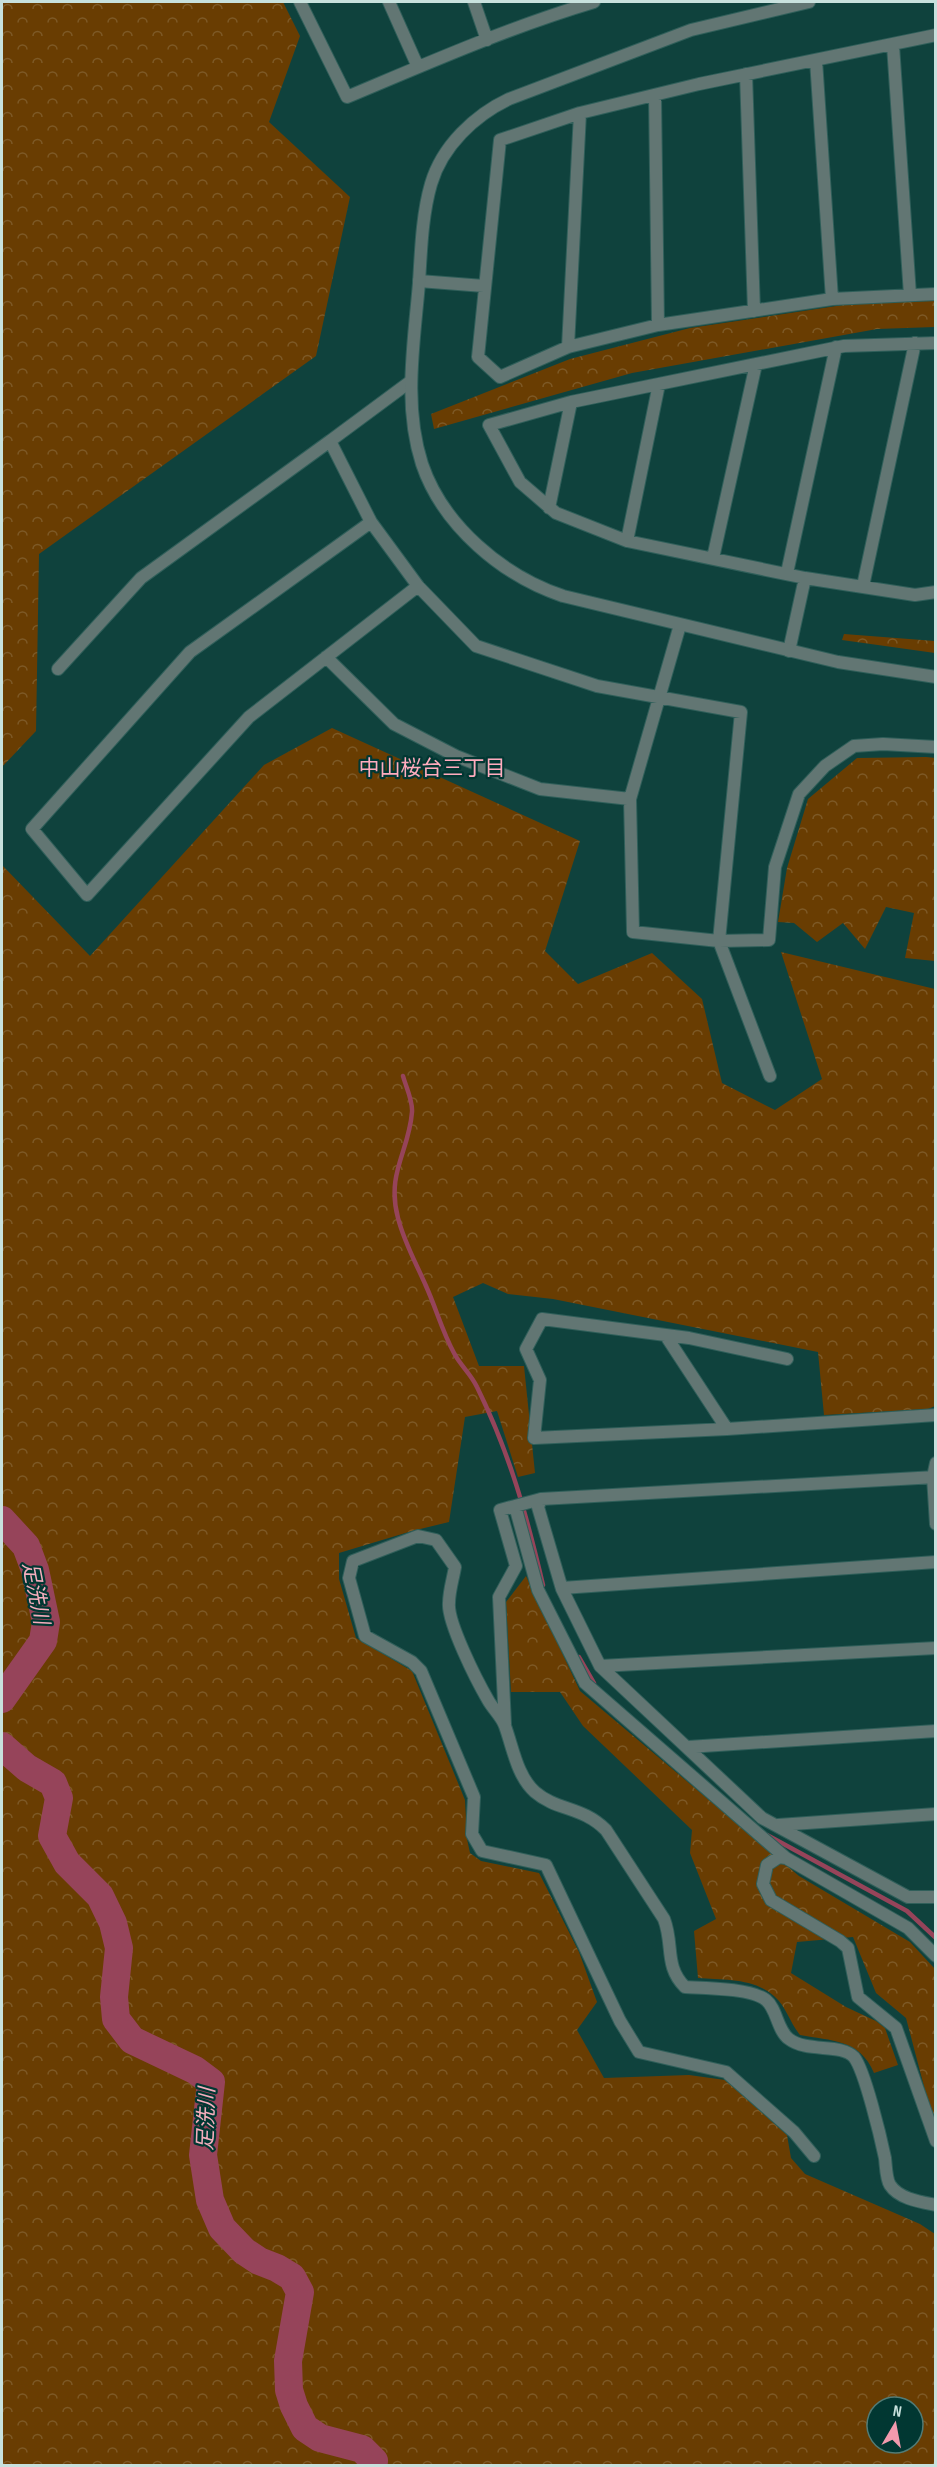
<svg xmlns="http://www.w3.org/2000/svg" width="937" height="2467" font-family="'Sofia Sans Condensed','Noto Sans JP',sans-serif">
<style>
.forest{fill:url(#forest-crowns);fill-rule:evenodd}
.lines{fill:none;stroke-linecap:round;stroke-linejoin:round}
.stream{stroke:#96445a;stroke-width:4.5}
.river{stroke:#96445a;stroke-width:28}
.minor-casing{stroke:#305f5a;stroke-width:14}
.tertiary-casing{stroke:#305f5a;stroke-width:14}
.minor{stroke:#627673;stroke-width:12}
.tertiary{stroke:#627673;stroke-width:12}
.labels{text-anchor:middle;stroke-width:4.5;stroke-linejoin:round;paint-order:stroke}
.neighbourhood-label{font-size:21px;fill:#ffacbe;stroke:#013732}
.water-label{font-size:21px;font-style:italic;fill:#f5aebd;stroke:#013732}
</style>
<defs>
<pattern id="forest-crowns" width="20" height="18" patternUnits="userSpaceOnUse" patternTransform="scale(1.5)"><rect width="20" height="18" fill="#693d02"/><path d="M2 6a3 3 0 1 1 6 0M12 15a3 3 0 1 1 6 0" fill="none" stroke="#7d5926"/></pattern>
</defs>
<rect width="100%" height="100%" fill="#0f423d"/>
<path class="forest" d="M 2,2 L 283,2 L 300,36 L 269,122 L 350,197 L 316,356 L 39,554 L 36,731 L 2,767 Z
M 935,301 L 935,327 L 877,329 L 632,373 L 434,429 L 431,414 L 570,359 L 690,328 L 863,302 Z
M 844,634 L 935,641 L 935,653 L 842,640 Z
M 332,728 L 580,841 L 545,951 L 578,984 L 652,953 L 702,999 L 722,1083 L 775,1110 L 822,1079 L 781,952 L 935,989 L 935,1406 L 928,1409 L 824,1415 L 818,1352 L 553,1299 L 508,1294 L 483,1283 L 453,1297 L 479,1366 L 524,1366 L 535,1473 L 518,1477 L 497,1411 L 465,1417 L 449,1522 L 412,1531 L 339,1553 L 339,1579 L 356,1638 L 412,1671 L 465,1800 L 467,1839 L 470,1853 L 481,1861 L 539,1873 L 579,1952 L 597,2002 L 577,2030 L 604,2078 L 689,2075 L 725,2080 L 787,2135 L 791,2158 L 805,2174 L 920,2224 L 935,2234 L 935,2465 L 2,2465 L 2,865 L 90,956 L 264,765 ZM 877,2407 L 913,2407 L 913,2443 L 877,2443 Z
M 926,757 L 936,758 L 935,961 L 905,958 L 914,913 L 886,907 L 865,949 L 843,923 L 817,942 L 794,923 L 778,922 L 787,868 L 808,799 L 857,758 Z
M 526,1576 L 580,1691 L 799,1876 L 910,1942 L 935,1969 L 935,2128 L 906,2018 L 876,1993 L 853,1937 L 797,1942 L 791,1973 L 846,2007 L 876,2021 L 885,2028 L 898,2065 L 874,2073 C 860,2039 831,2041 800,2035 C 790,2023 786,2006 774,1996 C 754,1978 724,1980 698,1978 L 694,1931 L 716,1919 L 690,1853 L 692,1830 L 583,1726 L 560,1692 L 511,1692 L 506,1602 Z"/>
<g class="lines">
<path class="stream" d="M 403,1076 C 406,1087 413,1101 412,1112 C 409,1152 386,1173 398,1218 C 404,1242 416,1263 426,1286 C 436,1308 442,1331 454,1353 C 460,1365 471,1374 477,1387 C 510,1454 526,1513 543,1585
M 579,1657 L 594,1683
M 767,1835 L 907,1911 L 936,1938"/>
<path class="river" d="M 2,1520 L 26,1546 L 35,1570 L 46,1622 L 43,1641 L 2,1699
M 2,1746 L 27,1768 L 53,1783 L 59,1798 L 52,1836 L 67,1863 L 100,1896 L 113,1923 L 119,1948 L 114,1997 L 116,2019 L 132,2040 L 195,2070 L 211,2082 L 203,2155 L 210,2200 L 222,2228 L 244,2251 L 259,2261 L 277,2268 L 292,2277 L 300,2292 L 288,2361 L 289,2390 L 294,2406 L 305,2428 L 320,2438 L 362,2449 L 374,2461 L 373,2466"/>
<defs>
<path id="minor" d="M 300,2 L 347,97 C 428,63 510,27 594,2
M 389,2 L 418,67
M 474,2 L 487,40
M 936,35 L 699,84 L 580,113 L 500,140 L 478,357 L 500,377 L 568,347 L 658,325 L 832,299 L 936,294
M 893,45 L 910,295
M 816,60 L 832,299
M 746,74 L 754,311
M 655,95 L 658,325
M 419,281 L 484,286
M 936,343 L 844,346 L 571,402 L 489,425 L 520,482 L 556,513 L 627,541 L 805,578 L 915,595 L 936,592
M 568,347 L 580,113
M 411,381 L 330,441 L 371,522 L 190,652 L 32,829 L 87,895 L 249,717 L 418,586 L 476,646 L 597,686 L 741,712 L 719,941 L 633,932 L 630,799 L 680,625
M 549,508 L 571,402
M 371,522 L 418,586
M 627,541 L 659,384
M 713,558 L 756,364
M 787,573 L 836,347
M 863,586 L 915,343
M 789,651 L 805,578
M 326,657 L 394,724 L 456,756 L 540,789 L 630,799
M 58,669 L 141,578 L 330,441
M 770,1076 L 719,941 L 769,940 L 775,867 L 799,794 L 825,766 L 854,746 L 883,744 L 936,747
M 666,1336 L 727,1429
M 787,1359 L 689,1338 L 542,1319 L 526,1349 L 540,1380 L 534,1438 L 727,1429 L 936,1415
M 936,1463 L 933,1477 L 936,1524
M 936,1477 L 541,1499 L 538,1507 L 562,1589 L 600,1666 L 762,1818 L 908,1897 L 936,1897
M 515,1506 L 541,1499
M 562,1588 L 936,1562
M 600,1666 L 936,1648
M 505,1724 L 499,1597 L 516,1566 L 500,1510 L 515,1506 L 538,1590 L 585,1683 L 786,1858
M 688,1747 L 936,1731
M 778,1825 L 936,1814
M 936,1956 L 908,1928 L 786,1858 L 779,1857 L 767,1865 L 763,1884 L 771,1900 L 840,1941 L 848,1948 L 858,1997 L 896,2028 L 936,2141
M 814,2156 L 794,2132 L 726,2072 L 639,2052 L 620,2021 L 546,1865 L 482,1851 L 472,1834 L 474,1797 L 421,1671 L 412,1662 L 365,1636 L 349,1578 L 353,1561 L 418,1536 L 436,1540 L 455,1567 C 453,1579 449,1591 449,1603 C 447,1622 477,1681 488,1700 C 493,1709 502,1717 505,1726 C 513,1748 517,1776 535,1792 C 557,1811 582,1806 606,1830 L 664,1919 C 674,1945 664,1966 685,1987 C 704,1988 751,1988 766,2000 C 777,2009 777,2030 789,2039 C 807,2053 841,2043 854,2057 C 865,2071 881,2139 885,2158 C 886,2166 886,2179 890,2185 C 899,2199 921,2202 936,2205"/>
<path id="tertiary" d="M 809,2 L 691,30 L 509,99 C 475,115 442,146 431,184 C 422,215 421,251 419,283 C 414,343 403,405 422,464 C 443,526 503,576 563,596 L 838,662 L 936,677"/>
</defs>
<use href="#minor" class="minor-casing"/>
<use href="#tertiary" class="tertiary-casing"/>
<use href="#minor" class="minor"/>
<use href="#tertiary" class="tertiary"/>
</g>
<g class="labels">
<g class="neighbourhood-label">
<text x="432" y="775">中山桜台三丁目</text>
</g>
<g class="water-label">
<text transform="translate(36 1593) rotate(79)" y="7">足洗川</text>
<text transform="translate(206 2119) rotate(-88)" y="7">足洗川</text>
</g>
</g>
<rect width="937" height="2467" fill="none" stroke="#c8e1dd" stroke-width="6"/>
<g transform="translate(895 2425) rotate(10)"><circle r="28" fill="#013732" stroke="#517b76" stroke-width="1.5"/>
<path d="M0-4.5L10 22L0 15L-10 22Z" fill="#f29aad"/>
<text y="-9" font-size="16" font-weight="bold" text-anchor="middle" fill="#c8e1dd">N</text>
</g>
</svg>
